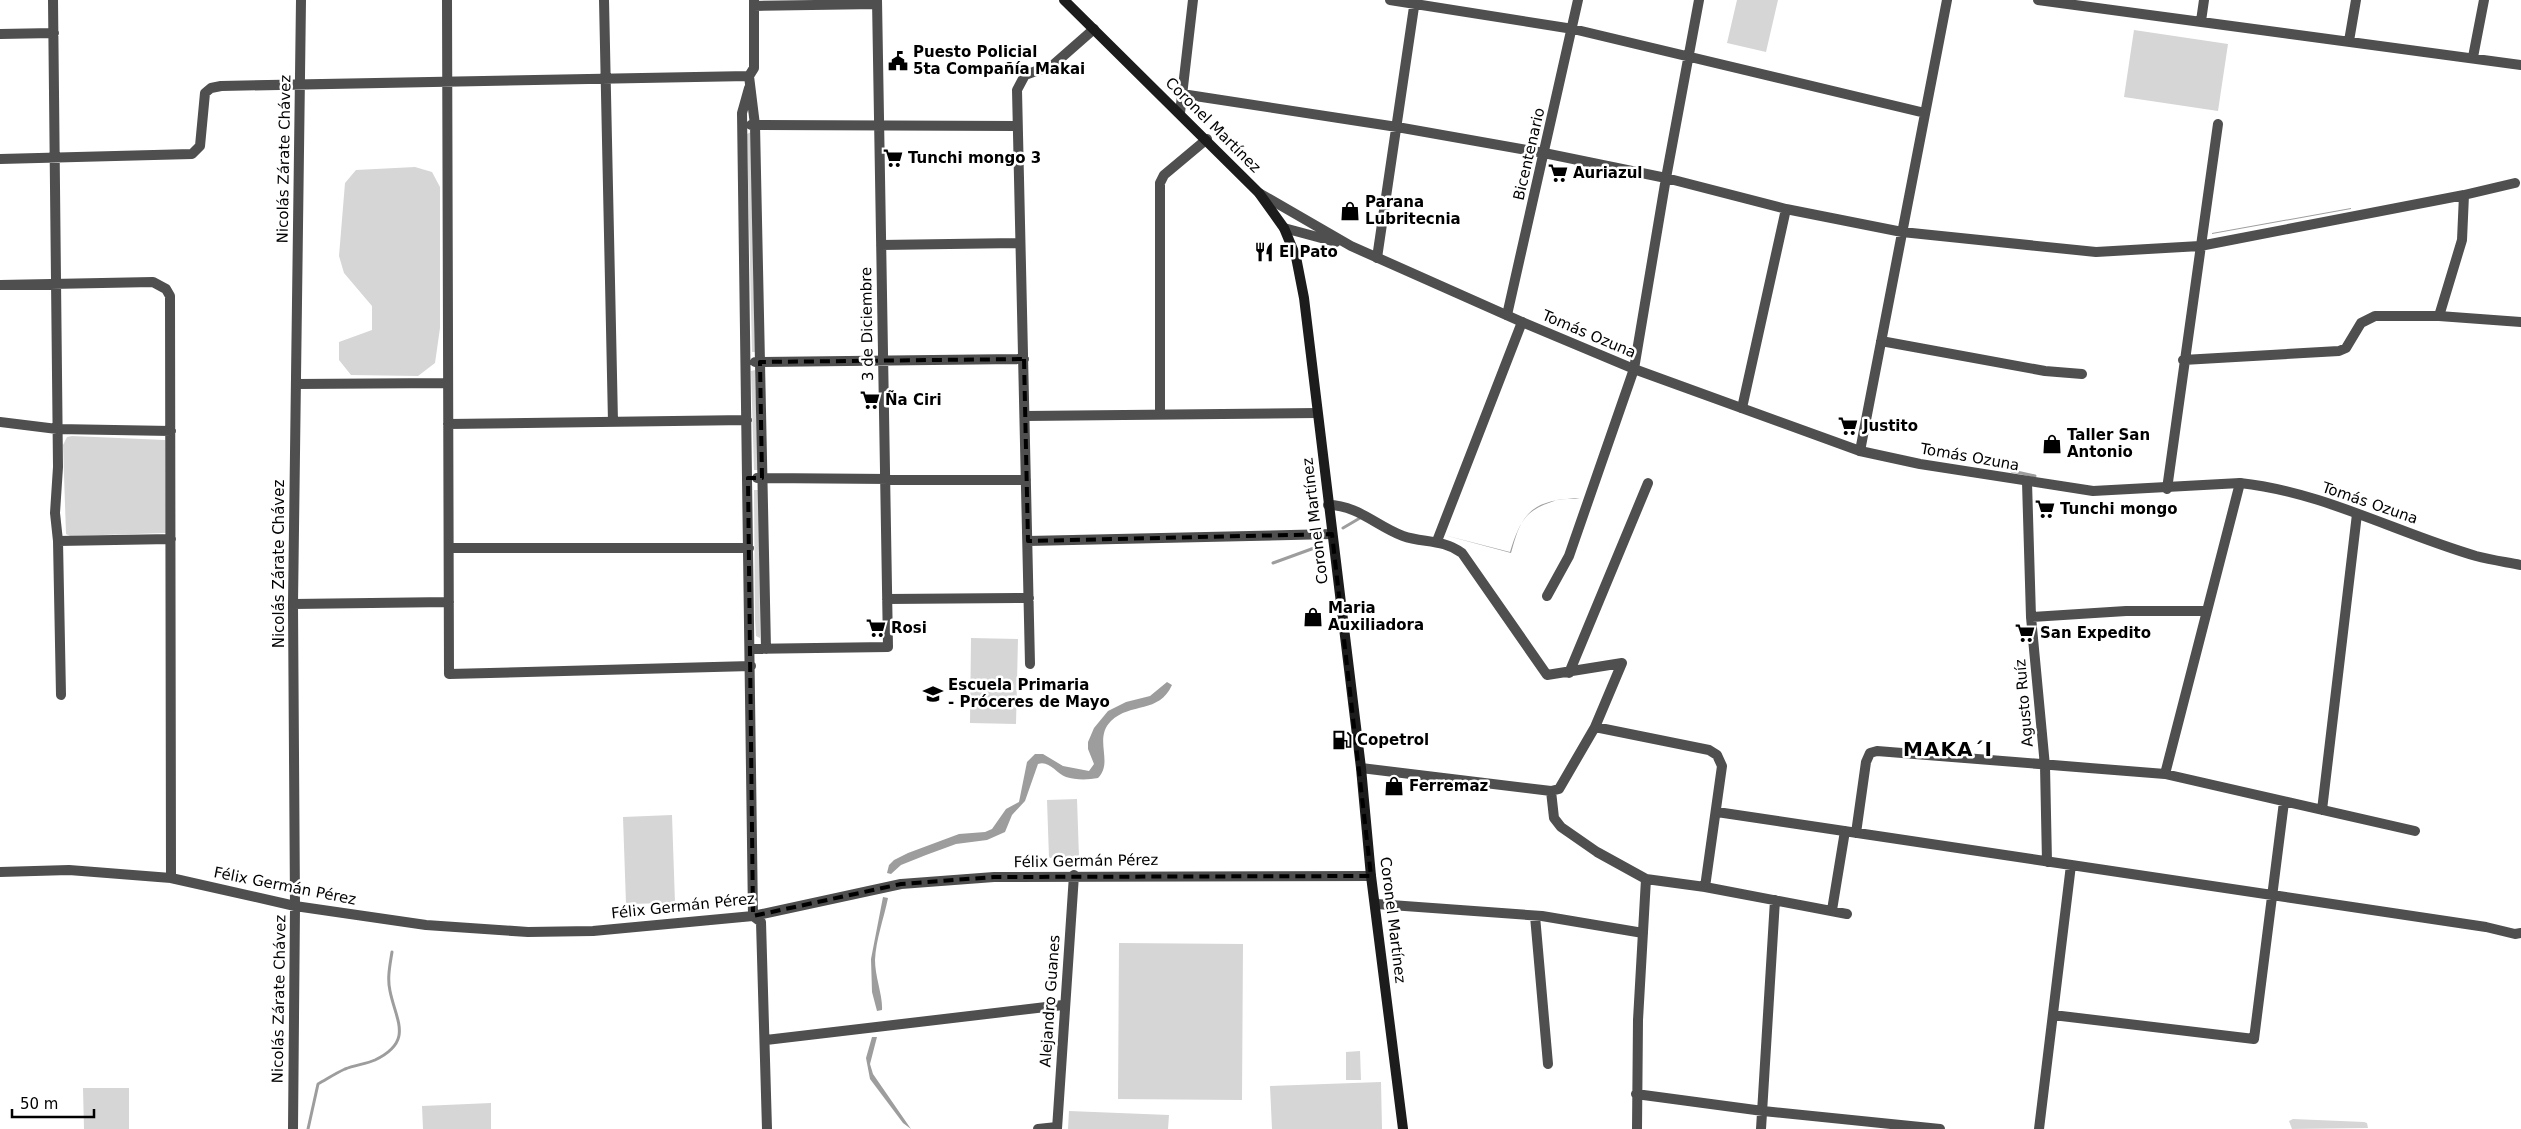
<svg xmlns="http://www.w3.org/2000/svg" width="2521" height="1129" font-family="'DejaVu Sans',sans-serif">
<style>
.green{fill:#d6d6d6}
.water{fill:#9d9d9d}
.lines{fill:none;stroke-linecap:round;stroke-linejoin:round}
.stream{stroke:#9d9d9d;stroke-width:3}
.minor{stroke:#4f4f4f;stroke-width:10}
.tertiary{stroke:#4f4f4f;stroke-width:10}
.secondary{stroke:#1c1c1c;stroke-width:10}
.marked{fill:none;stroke:#000;stroke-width:4;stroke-dasharray:10 6;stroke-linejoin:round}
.labels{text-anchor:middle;stroke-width:5;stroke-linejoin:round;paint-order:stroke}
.poi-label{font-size:15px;font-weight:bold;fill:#000;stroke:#fff;text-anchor:start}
.street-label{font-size:15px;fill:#000;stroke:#fff}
.district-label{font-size:20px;font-weight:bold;letter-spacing:1px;fill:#000;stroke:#fff}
</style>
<rect width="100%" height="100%" fill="#fff"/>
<path class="green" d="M 1737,0 L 1778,0 L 1766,52 L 1727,43 Z
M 2134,30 L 2228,44 L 2218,111 L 2124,97 Z
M 751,132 L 755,352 L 752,352 L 747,134 Z
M 415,167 L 432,172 L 440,187 L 440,328 L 435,363 L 418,376 L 351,375 L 339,360 L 339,342 L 372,330 L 372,306 L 344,273 L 339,256 L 345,183 L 356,170 Z
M 755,370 L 758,470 L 754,470 L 751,371 Z
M 72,436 L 165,440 L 166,533 L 70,536 L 66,534 L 63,445 L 67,437 Z
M 754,490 L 759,490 L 760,638 L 756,636 L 755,620 Z
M 971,638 L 1018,639 L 1016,724 L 970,723 Z
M 1077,799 L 1079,857 L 1049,858 L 1047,800 Z
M 672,815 L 675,903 L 626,904 L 623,817 Z
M 1119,943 L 1243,944 L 1242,1100 L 1118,1099 Z
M 1360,1051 L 1361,1080 L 1346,1080 L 1346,1052 Z
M 1381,1082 L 1382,1129 L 1272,1129 L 1270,1086 Z
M 83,1088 L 129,1088 L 129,1129 L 84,1129 Z
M 491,1103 L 491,1129 L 423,1129 L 422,1106 Z
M 1069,1111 L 1169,1115 L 1168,1129 L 1068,1129 Z
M 2293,1119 L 2364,1122 L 2367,1123 L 2368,1128 L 2292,1129 L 2289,1121 Z"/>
<path class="water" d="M 2351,208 L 2351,209 L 2212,234 L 2212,233 Z
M 1580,498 C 1574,500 1565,498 1557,500 C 1523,511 1520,521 1511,553 L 1444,535 L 1510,552 C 1523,509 1535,500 1580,498 Z
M 1167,682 L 1172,685 C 1159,714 1131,702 1111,721 C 1093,739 1114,762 1098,778 C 1088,780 1075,780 1066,777 C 1056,773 1049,760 1038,764 L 1025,801 L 1012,815 L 1005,832 L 987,840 L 956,844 L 926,855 L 901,865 L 891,874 L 887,873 L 889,865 L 894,860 L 908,853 L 959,834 L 985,832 L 992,829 L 1006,809 L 1019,802 L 1027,762 L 1035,754 L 1043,754 L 1063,766 L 1089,771 L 1094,764 L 1088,749 L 1088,742 L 1094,728 L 1108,711 L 1126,702 L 1150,696 Z
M 883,897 L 888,898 C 884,918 876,939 875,960 C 875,977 883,996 882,1010 L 877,1011 L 872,992 L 871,959 Z
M 872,1037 L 877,1037 L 870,1064 L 873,1074 L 911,1129 L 903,1123 L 870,1079 L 866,1058 Z"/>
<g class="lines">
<path class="stream" d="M 2012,471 L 2035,476
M 1343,528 L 1360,518
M 1273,563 L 1317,547
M 308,1129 L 318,1084 C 327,1079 336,1073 345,1069 C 355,1065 366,1064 375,1060 C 414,1041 396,1021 390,991 C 387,978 390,965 392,952"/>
<path class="minor" d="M 53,0 L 58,467 L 55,513 L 58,541 L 61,695
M 447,0 L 449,674 L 751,666
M 604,0 L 613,422
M 754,0 L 754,68 L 749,76 L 755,125 L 766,649
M 1390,0 L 1573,29 L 1925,113
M 2038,0 L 2521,65
M 754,6 L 877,4
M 2201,21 L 2204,0
M 0,34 L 54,33
M 2349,41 L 2356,0
M 2473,57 L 2484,0
M 749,88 L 742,113 L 753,916 L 761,922 L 767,1129
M 1182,94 L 1397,127 L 1544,153 L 1666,178 L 1786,209 L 1902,232 L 2096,252 L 2200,246 L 2464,195 L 2515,183
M 1180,113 L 1193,0
M 751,125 L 1017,126
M 0,159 L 192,154 L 200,146 L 205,93 L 211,88 L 221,86 L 749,76
M 881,245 L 1020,243
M 1377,258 L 1415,0
M 0,285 L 153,282 L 166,289 L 170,296 L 171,878
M 1507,315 L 1578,0
M 2439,316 L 2462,240 L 2464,195
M 1881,341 L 2045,371 L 2082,374
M 2183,360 L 2339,351 L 2346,348 L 2361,323 L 2375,316 L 2439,316 L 2521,322
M 755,362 L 1024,359
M 296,384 L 448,383
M 1742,408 L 1786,209
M 1160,414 L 1160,183 L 1164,175 L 1207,139
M 1025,416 L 1317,413
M 0,422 L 57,429 L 171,431
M 448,424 L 747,420
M 1860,451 L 1947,0
M 757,478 L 1026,480
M 2027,482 L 2031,617 L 2045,766 L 2047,862
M 2167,489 L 2218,124
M 1328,505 C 1358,505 1376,526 1403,536 C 1423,543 1443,539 1462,553 L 1547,675 L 1622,663
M 58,541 L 171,539
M 1028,541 L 1332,534
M 1437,541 L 1522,322
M 449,548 L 749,548
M 1547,596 L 1569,556 L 1634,369 L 1666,178 L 1699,0
M 887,599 L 1029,598
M 293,604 L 449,602
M 2031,617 L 2126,611 L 2207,611
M 751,649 L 888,647 L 877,0
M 1030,664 L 1017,90 L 1025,75 L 1053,65 L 1094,29
M 1569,673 L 1648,483
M 1595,727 L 1709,750 L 1717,755 L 1722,766 L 1705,887
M 1361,768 L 1551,791 L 1559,789 L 1595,727 L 1622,663
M 2165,774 L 2240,483
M 1551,791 L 1554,818 L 1561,827 L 1597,852 L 1646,879 L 1705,887 L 1847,914
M 2322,810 L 2357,514
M 1717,812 L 2486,927 L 2515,934 L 2521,933
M 1856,833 L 1866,762 L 1870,753 L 1877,751 L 2165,774 L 2415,831
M 0,872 L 69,870 L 171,878 L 295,906 L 426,925 L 528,932 L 593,931 L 753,916 L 901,884 L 994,877 L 1371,876
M 1377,904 L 1542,916 L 1643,933
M 1832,910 L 1845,831
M 1535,916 L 1548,1064
M 2053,1015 L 2254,1039 L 2284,802
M 766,1040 L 1063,1005
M 1636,1094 L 1763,1111 L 1940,1129
M 293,1129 L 295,906 L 293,604 L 301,0
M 1038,1129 L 1057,1127
M 1057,1129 L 1074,875
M 1637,1129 L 1638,1020 L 1646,879
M 1761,1129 L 1775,900
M 2039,1129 L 2071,865"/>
<path class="tertiary" d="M 1259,193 L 1351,246 L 1522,322 L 1634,369 L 1860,451 L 1920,464 L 2093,491 L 2240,483 C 2323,492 2397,533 2476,556 C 2491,560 2506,562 2521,565
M 1284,228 L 1336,242"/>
<path class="secondary" d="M 1064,0 L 1259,193 L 1284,228 L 1296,257 L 1304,298 L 1361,768 L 1371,876 L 1403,1129"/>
</g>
<path class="marked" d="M 1024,359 L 1028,541 L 1332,534 L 1371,876 L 994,877 L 901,884 L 753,916 L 748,478 L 762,478 L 760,362 Z"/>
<defs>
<symbol id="civic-bare" viewBox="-9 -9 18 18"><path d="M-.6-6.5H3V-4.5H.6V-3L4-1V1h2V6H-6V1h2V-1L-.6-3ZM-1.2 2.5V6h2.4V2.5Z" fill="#000" stroke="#fff" stroke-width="2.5" paint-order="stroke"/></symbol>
<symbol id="supermarket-bare" viewBox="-9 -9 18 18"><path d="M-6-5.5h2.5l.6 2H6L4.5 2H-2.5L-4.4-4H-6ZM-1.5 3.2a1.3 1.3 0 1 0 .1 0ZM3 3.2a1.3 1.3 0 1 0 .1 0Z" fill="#000" stroke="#fff" stroke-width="2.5" paint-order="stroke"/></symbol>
<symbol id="shop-bare" viewBox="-9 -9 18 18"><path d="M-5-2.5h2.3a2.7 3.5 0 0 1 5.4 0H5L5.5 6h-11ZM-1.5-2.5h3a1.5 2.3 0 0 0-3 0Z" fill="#000" stroke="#fff" stroke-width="2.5" paint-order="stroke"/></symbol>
<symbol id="restaurant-bare" viewBox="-9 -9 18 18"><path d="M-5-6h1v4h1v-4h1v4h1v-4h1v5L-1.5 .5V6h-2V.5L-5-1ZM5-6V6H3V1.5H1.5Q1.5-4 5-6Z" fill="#000" stroke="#fff" stroke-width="2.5" paint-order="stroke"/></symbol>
<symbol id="school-bare" viewBox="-9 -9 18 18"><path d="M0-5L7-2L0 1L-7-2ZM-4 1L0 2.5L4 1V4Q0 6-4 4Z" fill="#000" stroke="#fff" stroke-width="2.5" paint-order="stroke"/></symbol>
<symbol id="fuel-bare" viewBox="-9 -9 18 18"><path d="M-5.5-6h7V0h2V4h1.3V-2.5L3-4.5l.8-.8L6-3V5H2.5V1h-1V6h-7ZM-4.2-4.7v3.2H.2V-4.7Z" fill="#000" stroke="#fff" stroke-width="2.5" paint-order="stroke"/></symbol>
</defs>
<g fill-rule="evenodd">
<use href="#civic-bare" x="884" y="47" width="28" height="28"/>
<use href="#supermarket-bare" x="879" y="144" width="28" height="28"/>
<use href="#supermarket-bare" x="1544" y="159" width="28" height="28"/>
<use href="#shop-bare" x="1336" y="197" width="28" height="28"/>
<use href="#restaurant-bare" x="1250" y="238" width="28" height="28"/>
<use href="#supermarket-bare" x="856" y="386" width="28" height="28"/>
<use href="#supermarket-bare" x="1834" y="412" width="28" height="28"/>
<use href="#shop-bare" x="2038" y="430" width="28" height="28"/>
<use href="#supermarket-bare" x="2031" y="495" width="28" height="28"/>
<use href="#shop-bare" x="1299" y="603" width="28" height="28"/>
<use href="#supermarket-bare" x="862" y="614" width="28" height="28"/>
<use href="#supermarket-bare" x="2011" y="619" width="28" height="28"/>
<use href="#school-bare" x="919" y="680" width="28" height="28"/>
<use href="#fuel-bare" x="1328" y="726" width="28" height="28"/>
<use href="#shop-bare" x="1380" y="772" width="28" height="28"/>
</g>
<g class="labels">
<g class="poi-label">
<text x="913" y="57">Puesto Policial<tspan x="913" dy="17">5ta Compañía Makai</tspan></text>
<text x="908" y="163">Tunchi mongo 3</text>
<text x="1573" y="178">Auriazul</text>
<text x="1365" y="207">Parana<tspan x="1365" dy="17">Lubritecnia</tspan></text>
<text x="1279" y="257">El Pato</text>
<text x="885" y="405">Ña Ciri</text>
<text x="1863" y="431">Justito</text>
<text x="2067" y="440">Taller San<tspan x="2067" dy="17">Antonio</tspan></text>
<text x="2060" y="514">Tunchi mongo</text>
<text x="1328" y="613">Maria<tspan x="1328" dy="17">Auxiliadora</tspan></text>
<text x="891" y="633">Rosi</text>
<text x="2040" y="638">San Expedito</text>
<text x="948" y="690">Escuela Primaria<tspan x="948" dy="17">- Próceres de Mayo</tspan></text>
<text x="1357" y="745">Copetrol</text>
<text x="1409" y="791">Ferremaz</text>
</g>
<g class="street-label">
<text transform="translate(1213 125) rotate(45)" y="5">Coronel Martínez</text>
<text transform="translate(1529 154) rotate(-77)" y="5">Bicentenario</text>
<text transform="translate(284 159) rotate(-89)" y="5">Nicolás Zárate Chávez</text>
<text transform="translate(867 324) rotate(-91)" y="5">3 de Diciembre</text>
<text transform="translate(1589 334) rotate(23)" y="5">Tomás Ozuna</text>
<text transform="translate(1970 457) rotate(10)" y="5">Tomás Ozuna</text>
<text transform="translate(2370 503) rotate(19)" y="5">Tomás Ozuna</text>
<text transform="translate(1315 521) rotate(-97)" y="5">Coronel Martínez</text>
<text transform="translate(279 564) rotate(-90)" y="5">Nicolás Zárate Chávez</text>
<text transform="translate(2024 703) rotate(-95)" y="5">Agusto Ruíz</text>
<text transform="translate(1086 861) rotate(-1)" y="5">Félix Germán Pérez</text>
<text transform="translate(285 886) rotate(11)" y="5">Félix Germán Pérez</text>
<text transform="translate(683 906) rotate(-6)" y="5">Félix Germán Pérez</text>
<text transform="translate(1393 920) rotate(83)" y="5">Coronel Martínez</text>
<text transform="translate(279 999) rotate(-89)" y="5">Nicolás Zárate Chávez</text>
<text transform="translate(1050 1001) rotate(-86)" y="5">Alejandro Guanes</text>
</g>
<g class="district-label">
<text x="1948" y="756">MAKA´I</text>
</g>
</g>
<path d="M12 1109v8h82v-8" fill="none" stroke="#000000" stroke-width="2.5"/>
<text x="20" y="1109" font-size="15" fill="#000000" stroke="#ffffff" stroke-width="4" paint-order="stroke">50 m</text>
</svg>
